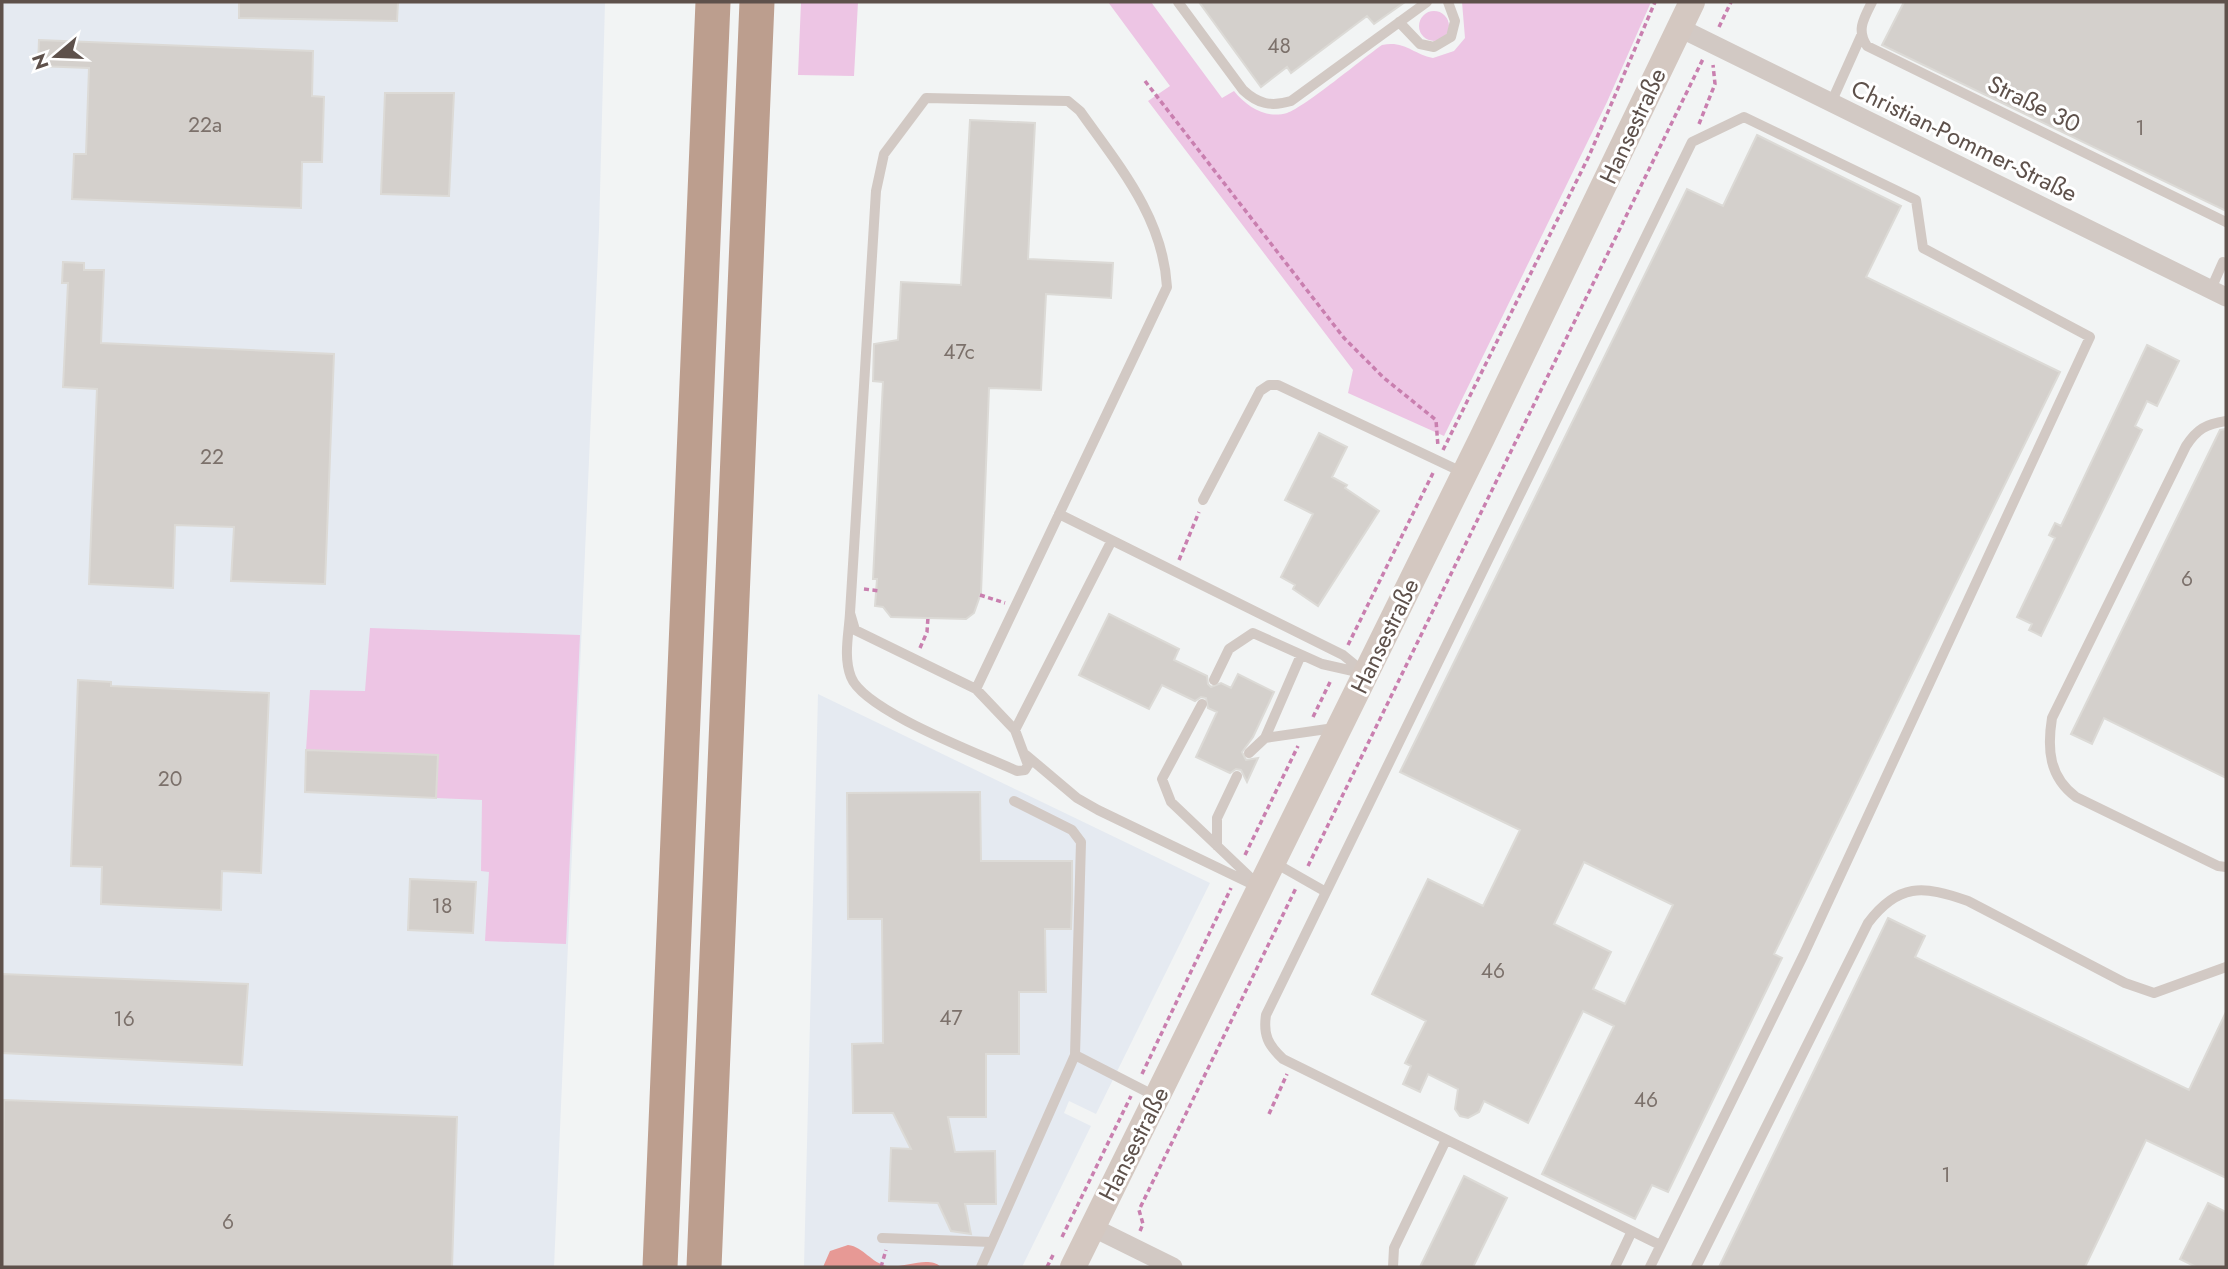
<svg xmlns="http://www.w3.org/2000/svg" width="2228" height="1269" font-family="Jost,sans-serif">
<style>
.commercial{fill:#e5eaf1}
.green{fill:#edc5e4}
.water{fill:#e79995}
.building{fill:#d4d0cc;stroke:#dcdad6;stroke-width:2;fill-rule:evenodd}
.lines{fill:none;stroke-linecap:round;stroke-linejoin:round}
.path{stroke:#c97faf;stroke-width:3.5;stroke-dasharray:5 3.5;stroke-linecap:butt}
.lane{stroke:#d2c9c4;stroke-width:10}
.street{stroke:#d2c9c4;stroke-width:19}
.secondary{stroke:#d4c8c1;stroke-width:26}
.highway{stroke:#bc9e8e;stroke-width:35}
.labels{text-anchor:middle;stroke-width:6;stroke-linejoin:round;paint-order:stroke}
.number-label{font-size:21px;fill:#7c716b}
.street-label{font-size:24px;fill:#5e514b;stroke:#fff}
</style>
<rect width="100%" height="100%" fill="#f2f4f4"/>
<path class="commercial" d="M 2,2 L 605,2 L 599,230 L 554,1267 L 2,1267 Z
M 818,694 L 1210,883 L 1096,1114 L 1069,1101 L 1064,1113 L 1091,1126 L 1022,1267 L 804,1267 Z"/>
<path class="green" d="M 801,2 L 858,2 L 854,76 L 798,75 Z
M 1108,2 L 1151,2 L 1222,98 L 1234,91 C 1247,107 1266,119 1287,113 C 1305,107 1363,58 1382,45 C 1404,40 1413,54 1433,58 L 1454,51 L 1465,38 L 1462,2 L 1651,2 L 1607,102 L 1444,436 L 1348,393 L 1353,370 L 1148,101 L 1170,86 Z
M1419 26a15 15 0 1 1 30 0a15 15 0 1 1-30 0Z
M 370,628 L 580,635 L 566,944 L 485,941 L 489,872 L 481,871 L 482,800 L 436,798 L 437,755 L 306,750 L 310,690 L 365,691 Z"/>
<path class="water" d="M 848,1245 C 864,1247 871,1263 887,1266 C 903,1269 928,1255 941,1267 L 823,1267 L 830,1251 Z"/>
<path class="building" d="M 239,2 L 398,2 L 397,21 L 239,18 Z
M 1199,2 L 1405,2 L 1374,24 L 1367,16 L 1291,73 L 1287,67 L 1261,87 Z
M 1904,2 L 2226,2 L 2226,211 L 1882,45 Z
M 39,40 L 313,51 L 312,96 L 324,97 L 322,162 L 302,162 L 301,208 L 72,199 L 74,154 L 86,154 L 89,68 L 38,66 Z
M 385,93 L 454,93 L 449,196 L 381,194 Z
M 970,120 L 1035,123 L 1028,259 L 1113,263 L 1111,298 L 1046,294 L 1041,390 L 989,388 L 981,593 L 974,613 L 966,619 L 891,617 L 883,607 L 875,606 L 877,579 L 873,579 L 883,382 L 873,381 L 874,344 L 898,340 L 901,282 L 961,285 Z
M 1757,135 L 1901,206 L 1866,277 L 2060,372 L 1774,954 L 1782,958 L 1668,1192 L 1652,1185 L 1635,1219 L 1542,1174 L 1614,1026 L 1583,1011 L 1528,1123 L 1484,1101 L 1479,1112 L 1468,1118 L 1460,1116 L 1455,1109 L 1458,1089 L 1428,1074 L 1420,1092 L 1403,1084 L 1411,1066 L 1405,1063 L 1426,1021 L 1372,994 L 1428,879 L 1483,906 L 1520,830 L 1400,772 L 1687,189 L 1723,206 ZM 1584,862 L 1673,905 L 1625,1004 L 1593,989 L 1611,952 L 1554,924 Z
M 63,262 L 84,263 L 84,270 L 104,270 L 101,343 L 334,354 L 325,584 L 231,581 L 234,527 L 175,525 L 173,588 L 89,584 L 97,389 L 63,387 L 68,283 L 62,283 Z
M 2147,345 L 2179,361 L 2157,406 L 2147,401 L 2135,426 L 2142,430 L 2041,636 L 2029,630 L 2032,624 L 2017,617 L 2055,538 L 2049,535 L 2055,523 L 2061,526 Z
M 2226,429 L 2226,778 L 2104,718 L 2092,744 L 2071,734 L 2220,430 Z
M 1319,433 L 1347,447 L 1332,477 L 1347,485 L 1345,488 L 1379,511 L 1318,606 L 1293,589 L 1295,585 L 1281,577 L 1313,514 L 1285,500 Z
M 1109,614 L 1179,649 L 1174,660 L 1207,676 L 1208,684 L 1211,687 L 1221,683 L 1231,688 L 1238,674 L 1274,692 L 1253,737 L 1242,752 L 1246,760 L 1258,758 L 1247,782 L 1241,770 L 1236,769 L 1230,773 L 1196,757 L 1217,712 L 1208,708 L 1206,698 L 1201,697 L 1195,701 L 1162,685 L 1149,709 L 1079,675 Z
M 78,680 L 111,682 L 111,686 L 269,693 L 261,873 L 222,871 L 221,910 L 101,904 L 102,867 L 71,866 Z
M 306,750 L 438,755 L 436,798 L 305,792 Z
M 980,792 L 981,861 L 1072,861 L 1072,899 L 1071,929 L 1045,929 L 1046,992 L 1019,992 L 1019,1054 L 986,1054 L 986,1117 L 948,1117 L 955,1152 L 995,1151 L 996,1204 L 965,1204 L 971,1234 L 951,1231 L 938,1203 L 889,1201 L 891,1148 L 911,1149 L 893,1113 L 853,1113 L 852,1044 L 883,1043 L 882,919 L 848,919 L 847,793 Z
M 410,879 L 476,882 L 473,933 L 408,930 Z
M 1888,918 L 1925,936 L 1915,957 L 2189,1090 L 2226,1012 L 2226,1178 L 2146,1140 L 2085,1267 L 1719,1267 Z
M 2,974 L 248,984 L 242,1065 L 2,1053 Z
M 4,1100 L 457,1117 L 452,1267 L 2,1267 Z
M 1464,1176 L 1507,1198 L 1473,1267 L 1420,1267 Z
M 2208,1203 L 2226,1212 L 2226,1267 L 2196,1267 L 2180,1259 Z"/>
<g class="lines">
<path class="path" d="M 1719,27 L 1731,2
M 1145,81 L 1344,338 L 1384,378 L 1436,420 L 1438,447
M 1699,124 L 1715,84 L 1713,65
M 1443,450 L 1589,156 L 1655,2
M 1179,560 L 1199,512
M 864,589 L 880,591
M 980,595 L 1005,603
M 1348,645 L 1433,473
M 920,648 L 927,632 L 928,617
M 1313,717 L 1331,680
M 1245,855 L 1298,746
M 1308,866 L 1703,59
M 1142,1074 L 1231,888
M 1269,1114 L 1287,1074
M 1140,1231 L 1143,1224 L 1139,1210 L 1296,888
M 1062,1237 L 1131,1096
M 881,1267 L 886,1250
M 1047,1267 L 1054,1253"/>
<path class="lane" d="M 1178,2 L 1243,90 C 1258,104 1271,107 1291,101 L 1427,2
M 1872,2 C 1864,18 1856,30 1867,46 L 2226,222
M 1399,22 L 1420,44 L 1434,47 L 1451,37 L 1455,21 L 1448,2
M 1831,103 L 1861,36
M 2211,289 L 2223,262
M 2226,421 C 2206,424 2197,429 2186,446 L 2052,718 C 2047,749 2049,777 2076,797 L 2218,866 L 2226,867
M 1203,500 L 1260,391 L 1269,385 L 1278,385 L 1464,473
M 1059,514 L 1343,655 L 1365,673
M 850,613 C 849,633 843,657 851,677 C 864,711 980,754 1017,771 L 1025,770 L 1028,765 L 1015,730 L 976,689 L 1167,287 C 1163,217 1119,166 1080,111 L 1068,101 L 926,98 L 884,154 L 876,191 L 850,613 L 855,630 L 976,689
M 1301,655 L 1265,738 L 1334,728
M 1214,680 L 1229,649 L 1253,633 L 1322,664 L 1362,673
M 1202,704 L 1162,779 L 1171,802 L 1253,880
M 1015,730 L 1111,542
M 1249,753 L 1265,738
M 1026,755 L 1077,798 L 1098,810 L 1260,888
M 1014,801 L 1072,830 L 1081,842 L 1075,1055
M 1217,846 L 1217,818 L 1237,776
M 1275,863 L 1326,892
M 882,1238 L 992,1242
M 981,1267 L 1075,1055 L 1157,1097
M 1393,1267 L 1394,1248 L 1446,1140
M 1615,1267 L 1632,1231
M 1650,1267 L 1803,956 L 2090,337 L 1923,248 L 1916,200 L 1744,117 L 1692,142 L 1266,1015 C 1263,1035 1268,1045 1283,1059 L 1660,1245
M 1696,1267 L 1868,923 C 1898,883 1923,885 1968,901 L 2125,983 L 2154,993 L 2226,967"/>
<path class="street" d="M 1680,28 L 2226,297
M 1092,1227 L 1173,1267"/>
<path class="secondary" d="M 1073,1267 L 1482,438 L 1692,2"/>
<path class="highway" d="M 660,1267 L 713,2
M 704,1267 L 757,2"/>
</g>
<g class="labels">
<g class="number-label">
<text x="1279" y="53">48</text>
<text x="205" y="132">22a</text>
<text x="2140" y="135">1</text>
<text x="959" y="359">47c</text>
<text x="212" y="464">22</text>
<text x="2187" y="586">6</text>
<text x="170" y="786">20</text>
<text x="442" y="913">18</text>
<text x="1493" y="978">46</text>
<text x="951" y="1025">47</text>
<text x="124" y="1026">16</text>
<text x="1646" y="1107">46</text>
<text x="1946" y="1182">1</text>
<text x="228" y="1229">6</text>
</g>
<g class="street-label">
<text transform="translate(2034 104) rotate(26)" y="8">Straße 30</text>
<text transform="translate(1633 126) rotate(-65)" y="8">Hansestraße</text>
<text transform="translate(1964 141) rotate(26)" y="8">Christian-Pommer-Straße</text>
<text transform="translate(1385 636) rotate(-64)" y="8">Hansestraße</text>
<text transform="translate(1134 1144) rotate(-63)" y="8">Hansestraße</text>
</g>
</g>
<rect width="2228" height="1269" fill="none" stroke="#5e514b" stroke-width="7"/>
<g transform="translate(56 56) rotate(251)" stroke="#ffffff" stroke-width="5" paint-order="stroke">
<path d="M0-5L12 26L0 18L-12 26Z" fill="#5e514b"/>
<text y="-10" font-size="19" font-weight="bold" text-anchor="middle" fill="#5e514b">N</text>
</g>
</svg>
